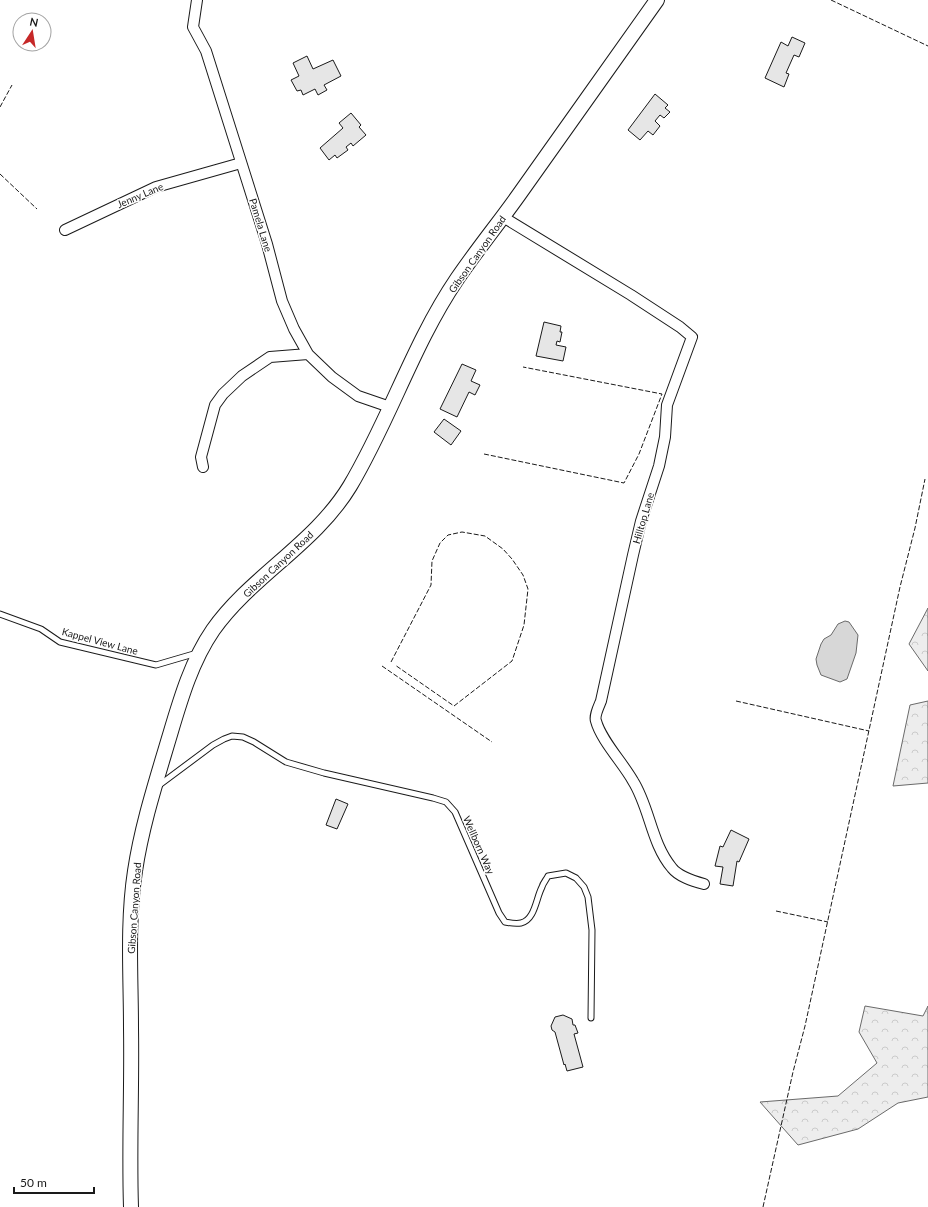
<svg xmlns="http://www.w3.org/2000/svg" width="928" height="1207" font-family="Lato,sans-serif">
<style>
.forest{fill:url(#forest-crowns);stroke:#6a6a6a}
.water{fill:#d7d7d7;stroke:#6a6a6a}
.building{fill:#e6e6e6;stroke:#1a1a1a}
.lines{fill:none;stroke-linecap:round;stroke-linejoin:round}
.lane-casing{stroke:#1a1a1a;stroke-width:7}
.street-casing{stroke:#1a1a1a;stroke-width:12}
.secondary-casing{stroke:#1a1a1a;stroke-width:16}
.lane{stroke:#fff;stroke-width:5}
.street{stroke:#fff;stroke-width:10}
.secondary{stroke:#fff;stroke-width:14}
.fence{stroke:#1a1a1a;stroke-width:1;stroke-dasharray:5 2;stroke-linecap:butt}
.labels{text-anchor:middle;stroke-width:3;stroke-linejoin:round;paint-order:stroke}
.street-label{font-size:10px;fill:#1a1a1a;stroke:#fff}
</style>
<defs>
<pattern id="forest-crowns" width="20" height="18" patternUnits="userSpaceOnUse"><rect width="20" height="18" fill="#ededed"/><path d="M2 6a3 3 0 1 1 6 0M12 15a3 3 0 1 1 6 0" fill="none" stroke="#cbcbcb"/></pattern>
</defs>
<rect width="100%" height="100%" fill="#fff"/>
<path class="forest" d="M 928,608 L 928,671 L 909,644 Z
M 928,701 L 928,783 L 893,786 L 910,705 Z
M 865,1006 L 923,1016 L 928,1006 L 928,1097 L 898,1103 L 858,1129 L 798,1145 L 760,1102 L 838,1096 L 877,1063 L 859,1032 Z"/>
<path class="water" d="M 845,621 L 849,622 L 858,635 L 856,653 L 847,679 L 840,682 L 821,675 L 817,665 L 816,659 L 821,644 L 824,639 L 831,635 L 838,624 Z"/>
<path class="building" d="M 792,37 L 805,43 L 799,57 L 794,55 L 786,73 L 789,74 L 784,87 L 765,78 L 781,42 L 788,46 Z
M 307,56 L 313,69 L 333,60 L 341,76 L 324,85 L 327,90 L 318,95 L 315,89 L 303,95 L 301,90 L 297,91 L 291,80 L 299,76 L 293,63 Z
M 655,94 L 668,105 L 665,108 L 670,112 L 664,118 L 660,115 L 655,121 L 660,126 L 653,135 L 648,131 L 640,140 L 628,130 Z
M 351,113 L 361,125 L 359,127 L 366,135 L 353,146 L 351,143 L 346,147 L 348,150 L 337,158 L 335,155 L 329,160 L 320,148 L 343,128 L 339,123 Z
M 544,322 L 561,326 L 560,332 L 562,332 L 560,342 L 557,341 L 556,345 L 566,347 L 563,361 L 536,356 Z
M 462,364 L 476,370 L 471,381 L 480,385 L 475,395 L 469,392 L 457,417 L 440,409 Z
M 444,419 L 461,431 L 451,445 L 434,432 Z
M 336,799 L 348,804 L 337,829 L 326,825 Z
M 731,830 L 749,839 L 739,862 L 737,861 L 733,886 L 720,884 L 723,867 L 715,866 L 720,846 L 723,847 Z
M 563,1015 L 572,1019 L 573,1025 L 575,1025 L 578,1033 L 574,1034 L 583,1067 L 567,1071 L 565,1064 L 564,1065 L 555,1032 L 552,1030 L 551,1026 L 555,1017 Z"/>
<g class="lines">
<defs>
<path id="lane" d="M 0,614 L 41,629 L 60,642 L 156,665 L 197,653
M 158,786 L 213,745 L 224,739 L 232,736 L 243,737 L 254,742 L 286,762 L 324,773 L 433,798 L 446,802 L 455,812 L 499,913 L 505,922 C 510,923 516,924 521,923 C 535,920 536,898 542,887 C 543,883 546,880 548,876 L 566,873 L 576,878 L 584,887 L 588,897 L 592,930 L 591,1018"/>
<path id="street" d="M 197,0 L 193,27 L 206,51 L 267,244 L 282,301 L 294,329 L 308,354 L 332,377 L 358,396 L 390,407
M 503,217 L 631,295 L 680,327 L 692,337 L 667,405 L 665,437 L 659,466 L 641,521 L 633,555 L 601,701 C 599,706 594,716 596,721 C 601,740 623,763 633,781 C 650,808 651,843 672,868 C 679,877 693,881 704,884
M 65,230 L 156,187 L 241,163
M 203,467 L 201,457 L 215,405 L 223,394 L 242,376 L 270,357 L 308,354"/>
<path id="secondary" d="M 131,1207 C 129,1148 132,1088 131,1028 C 131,976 127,923 135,871 C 142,825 156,782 169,738 C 180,701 191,662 213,630 C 251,576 315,544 350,486 C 390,419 413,344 457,279 C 476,251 498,224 518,196 C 564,131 611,65 657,0"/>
</defs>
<use href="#lane" class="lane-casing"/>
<use href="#street" class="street-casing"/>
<use href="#secondary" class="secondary-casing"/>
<use href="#lane" class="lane"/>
<use href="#street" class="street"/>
<use href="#secondary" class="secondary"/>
<path class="fence" d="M 831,0 L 928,46
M 0,107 L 12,85
M 0,174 L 37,209
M 484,454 L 624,483 L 639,454 L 662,394 L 523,367
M 391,662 L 431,585 L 432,561 L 440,543 L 448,535 L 462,532 L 485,536 L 503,549 L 512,559 L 523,575 L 528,589 L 524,625 L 512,661 L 454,706 L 395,665
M 382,666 L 492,742
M 736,701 L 869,731
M 776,911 L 828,922
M 763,1207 L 793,1072 L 805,1026 L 900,587 L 915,528 L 925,479"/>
</g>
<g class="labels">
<g class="street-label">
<text transform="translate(140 195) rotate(-23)" y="4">Jenny Lane</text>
<text transform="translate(261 225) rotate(73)" y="4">Pamela Lane</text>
<text transform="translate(477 254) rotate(-55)" y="4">Gibson Canyon Road</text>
<text transform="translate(643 518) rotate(-74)" y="4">Hilltop Lane</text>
<text transform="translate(278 564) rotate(-43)" y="4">Gibson Canyon Road</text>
<text transform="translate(100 641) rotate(15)" y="4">Kappel View Lane</text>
<text transform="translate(479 845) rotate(66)" y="4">Wellborn Way</text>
<text transform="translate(134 908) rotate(-86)" y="4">Gibson Canyon Road</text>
</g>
</g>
<g transform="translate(32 32) rotate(12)"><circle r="19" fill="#ffffff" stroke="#a3a3a3"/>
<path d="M0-3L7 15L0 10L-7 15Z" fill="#c62828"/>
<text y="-6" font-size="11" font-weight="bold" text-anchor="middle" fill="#1a1a1a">N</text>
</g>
<path d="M14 1187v6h80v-6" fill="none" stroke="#1a1a1a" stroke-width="2"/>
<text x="20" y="1187" font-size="12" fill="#1a1a1a" stroke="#ffffff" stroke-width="3" paint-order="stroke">50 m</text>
</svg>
